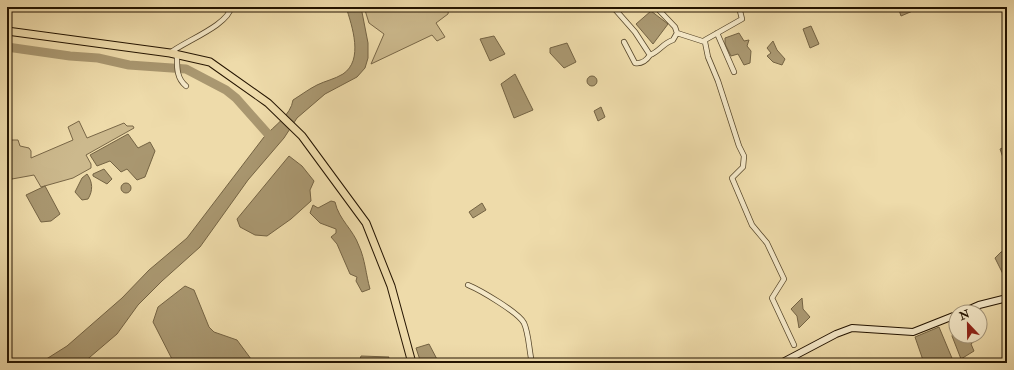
<svg xmlns="http://www.w3.org/2000/svg" width="1014" height="370" font-family="'IM FELL Double Pica',serif">
<style>
.green{fill:#ccb98d;stroke:#786646}
.water{fill:#a99770;stroke:#746343}
.lines{fill:none;stroke-linecap:round;stroke-linejoin:round}
.river{stroke:#a99770;stroke-width:9}
.minor-casing{stroke:#56462a;stroke-width:6}
.secondary-casing{stroke:#241400;stroke-width:8}
.trunk-casing{stroke:#241400;stroke-width:9}
.minor{stroke:#f4e8c8;stroke-width:4.5}
.secondary{stroke:#f4e8c8;stroke-width:6}
.trunk{stroke:#eedbaa;stroke-width:7}
</style>
<rect width="100%" height="100%" fill="#eedbaa"/>
<filter id="stains"><feTurbulence type="fractalNoise" baseFrequency=".005" numOctaves="4"/><feColorMatrix values="0 0 0 0 .2 0 0 0 0 .09 0 0 0 0 .02 0 0 0 .5 -.17"/></filter>
<radialGradient id="worn" r=".72"><stop offset=".6" stop-color="#630" stop-opacity="0"/><stop offset="1" stop-color="#630" stop-opacity=".3"/></radialGradient>
<path class="green" d="M 364,7 L 449,7 L 448,14 L 436,23 L 445,37 L 437,41 L 432,35 L 371,64 L 384,34 L 369,23 Z
M 79,121 L 87,138 L 124,123 L 127,126 L 133,126 L 134,128 L 86,155 L 91,164 L 91,168 L 73,178 L 41,187 L 34,175 L 12,179 L 7,171 L 7,135 L 11,140 L 18,140 L 20,146 L 29,148 L 31,151 L 31,158 L 73,140 L 68,127 Z"/>
<path class="water" d="M 346,7 L 361,7 L 368,43 L 368,58 L 365,68 L 357,77 L 325,94 L 297,118 L 284,138 L 248,180 L 200,247 L 162,281 L 138,305 L 117,334 L 83,363 L 40,363 L 67,346 L 122,298 L 149,270 L 187,238 L 264,137 C 274,126 291,115 293,100 C 301,95 309,89 317,85 C 325,81 335,79 343,74 C 364,60 352,26 346,7 Z
M 898,7 L 914,7 L 915,10 L 901,16 Z
M 651,11 L 668,24 L 653,44 L 636,24 Z
M 811,26 L 819,44 L 810,48 L 803,29 Z
M 739,33 L 744,41 L 749,40 L 747,46 L 751,51 L 750,63 L 744,65 L 738,54 L 731,56 L 725,44 L 725,38 Z
M 494,36 L 505,54 L 490,61 L 480,39 Z
M 773,41 L 777,50 L 785,59 L 782,65 L 773,62 L 767,56 L 771,53 L 767,48 Z
M 567,43 L 576,62 L 564,68 L 550,53 L 550,48 Z
M 515,74 L 533,110 L 514,118 L 501,84 Z
M587 81a5 5 0 1 1 10 0a5 5 0 1 1-10 0Z
M 601,107 L 605,117 L 598,121 L 594,111 Z
M 128,134 L 138,148 L 150,142 L 155,151 L 145,177 L 137,180 L 127,169 L 121,172 L 110,161 L 97,166 L 90,155 Z
M 1007,146 L 1007,169 L 1000,149 Z
M 289,156 L 302,166 L 314,181 L 310,190 L 311,201 L 291,219 L 267,236 L 255,235 L 240,227 L 237,219 Z
M 104,169 L 112,179 L 107,184 L 93,176 L 93,174 Z
M 87,174 C 93,182 93,191 88,199 L 82,200 L 75,192 L 82,178 Z
M121 188a5 5 0 1 1 10 0a5 5 0 1 1-10 0Z
M 45,186 L 60,214 L 51,221 L 41,222 L 26,195 Z
M 331,201 L 335,202 C 339,220 353,229 359,246 C 365,259 366,275 370,289 L 362,292 L 356,281 L 357,277 L 350,274 L 337,244 L 331,237 L 336,233 L 336,229 L 320,223 L 310,213 L 313,205 L 318,208 Z
M 482,203 L 486,210 L 473,218 L 469,212 Z
M 1007,250 L 1007,282 L 995,258 L 1001,252 Z
M 185,286 L 194,290 L 209,327 L 214,332 L 237,340 L 254,363 L 174,363 L 153,322 L 158,307 Z
M 802,298 L 803,309 L 810,317 L 799,328 L 797,316 L 791,309 Z
M 939,327 L 954,363 L 924,363 L 915,337 Z
M 953,333 L 956,334 L 956,336 L 977,336 L 978,338 L 971,344 L 974,351 L 961,359 L 952,336 Z
M 429,344 L 439,363 L 421,363 L 416,348 Z
M 361,356 L 389,357 L 387,363 L 359,363 Z"/>
<g class="lines">
<path class="river" d="M 7,47 L 70,56 L 98,58 L 129,65 L 186,69 L 226,90 L 236,98 L 268,134 L 271,136"/>
<defs>
<path id="minor" d="M 613,7 L 635,32 L 650,55 C 646,61 642,64 635,63 L 624,42
M 656,7 L 675,27 L 677,33 L 705,42
M 739,7 L 742,19 L 705,40 L 705,42 L 708,57 L 718,81 L 739,146 L 744,156 L 743,167 L 732,178 L 752,225 L 767,243 L 784,279 L 772,298 L 794,345
M 717,33 L 734,72
M 170,53 C 183,42 229,25 231,7
M 177,54 C 177,66 176,78 186,86
M 650,55 C 659,52 663,43 673,40 L 677,33
M 468,285 C 480,290 518,312 524,323 C 529,334 529,351 532,363"/>
<path id="secondary" d="M 963,312 L 979,305 L 1007,298
M 781,363 L 836,334 L 852,328 L 913,332 L 956,315"/>
<path id="trunk" d="M 7,31 L 170,53 L 210,62 L 268,103 L 302,136 L 366,223 L 391,286 L 412,363"/>
</defs>
<use href="#minor" class="minor-casing"/>
<use href="#secondary" class="secondary-casing"/>
<use href="#trunk" class="trunk-casing"/>
<use href="#minor" class="minor"/>
<use href="#secondary" class="secondary"/>
<use href="#trunk" class="trunk"/>
</g>
<rect width="1014" height="370" fill="none" stroke="#eedbaa" stroke-width="24"/>
<rect x="8" y="8" width="998" height="354" fill="none" stroke="#241400" stroke-width="2"/>
<rect x="12" y="12" width="990" height="346" fill="none" stroke="#241400"/>
<g transform="translate(968 324) rotate(338)"><circle r="19" fill="#f4e8c8" stroke="#a19378"/>
<path d="M0-3L7 15L0 10L-7 15Z" fill="#8f2418"/>
<text y="-6" font-size="11" font-weight="bold" text-anchor="middle" fill="#241400">N</text>
</g>
<rect width="100%" height="100%" filter="url(#stains)"/>
<rect width="100%" height="100%" fill="url(#worn)"/>
</svg>
